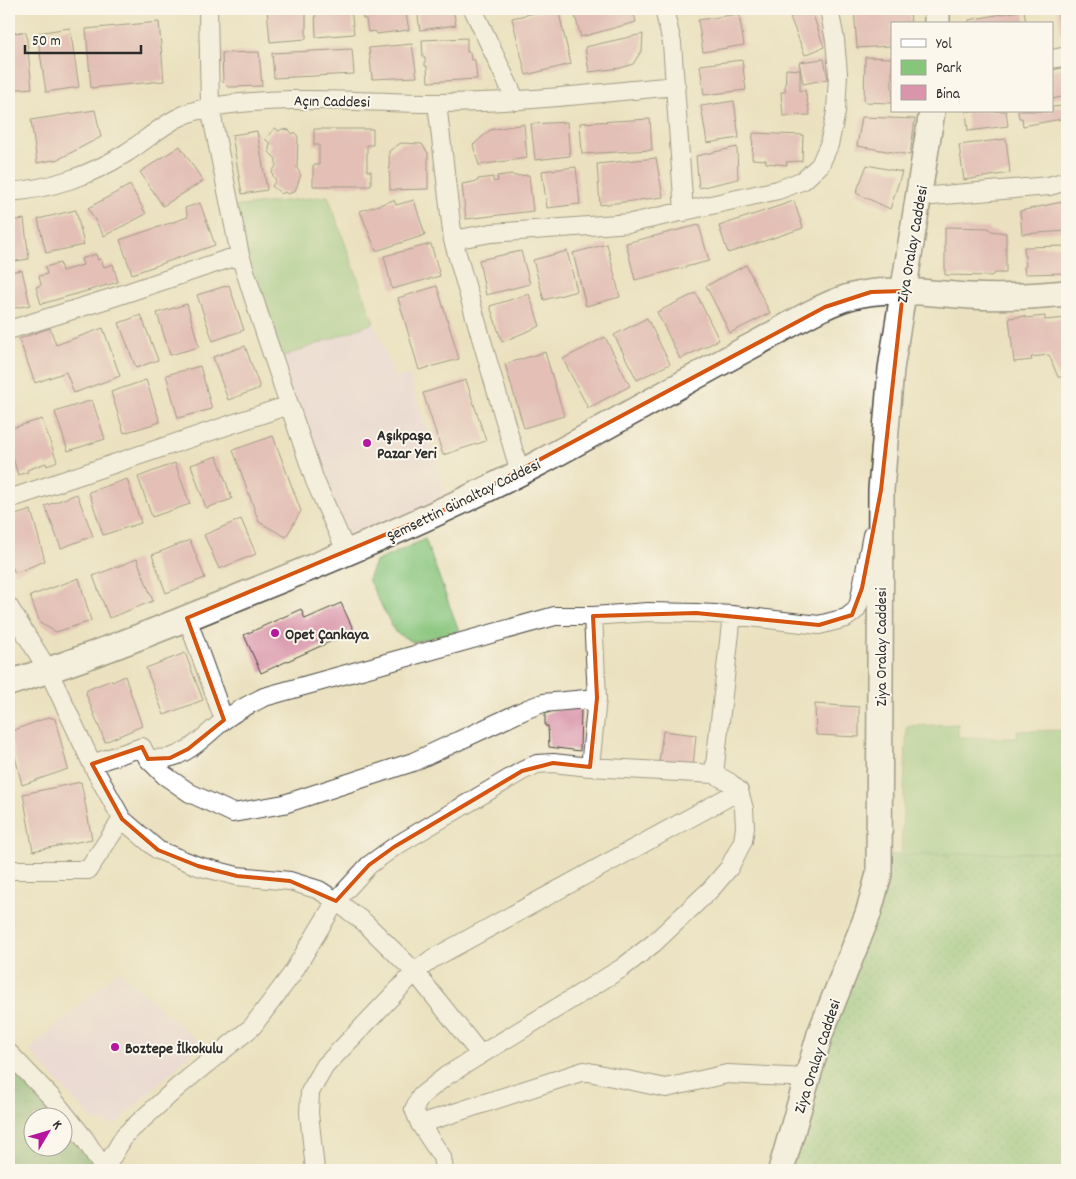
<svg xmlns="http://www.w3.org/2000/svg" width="1076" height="1179" font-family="Dekko,sans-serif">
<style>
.built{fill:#ead1ec}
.grass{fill:url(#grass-dots);stroke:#597853}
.forest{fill:url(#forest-crowns);stroke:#4c6a4b;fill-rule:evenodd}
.park{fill:#87c57b;stroke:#597853}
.building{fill:#d995ac}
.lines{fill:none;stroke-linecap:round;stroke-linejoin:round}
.street-casing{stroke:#484641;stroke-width:20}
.secondary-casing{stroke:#484641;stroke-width:28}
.street{stroke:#fff;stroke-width:18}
.secondary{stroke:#fff;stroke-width:25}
.marked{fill:none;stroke:#d5540f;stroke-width:4;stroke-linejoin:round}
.poi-dot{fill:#b5179e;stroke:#fbf7ec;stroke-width:2}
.labels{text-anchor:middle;stroke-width:4;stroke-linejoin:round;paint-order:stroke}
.street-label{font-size:16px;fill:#2b2b2b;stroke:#fbf7ec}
.poi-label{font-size:16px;font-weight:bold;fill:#2b2b2b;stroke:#fbf7ec;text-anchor:start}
</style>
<defs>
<pattern id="grass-dots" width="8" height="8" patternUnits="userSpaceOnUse" patternTransform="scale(1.25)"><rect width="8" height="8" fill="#87c57b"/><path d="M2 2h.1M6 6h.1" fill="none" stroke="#6fa065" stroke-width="1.8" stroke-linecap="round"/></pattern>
<pattern id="forest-crowns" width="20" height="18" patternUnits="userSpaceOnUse" patternTransform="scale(1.25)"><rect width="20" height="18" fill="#6daa6b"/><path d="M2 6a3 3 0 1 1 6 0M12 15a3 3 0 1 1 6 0" fill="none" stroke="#5a8b58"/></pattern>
</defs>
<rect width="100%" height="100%" fill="#fbf7ec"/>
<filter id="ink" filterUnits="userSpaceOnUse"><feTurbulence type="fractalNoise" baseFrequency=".02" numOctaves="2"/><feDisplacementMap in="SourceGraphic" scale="10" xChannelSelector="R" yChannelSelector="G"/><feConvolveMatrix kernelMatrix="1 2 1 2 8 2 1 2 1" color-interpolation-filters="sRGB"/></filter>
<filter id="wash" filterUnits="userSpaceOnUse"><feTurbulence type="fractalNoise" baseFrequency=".0096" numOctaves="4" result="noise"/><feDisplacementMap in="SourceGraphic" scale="20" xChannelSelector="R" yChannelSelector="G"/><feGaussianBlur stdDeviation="1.12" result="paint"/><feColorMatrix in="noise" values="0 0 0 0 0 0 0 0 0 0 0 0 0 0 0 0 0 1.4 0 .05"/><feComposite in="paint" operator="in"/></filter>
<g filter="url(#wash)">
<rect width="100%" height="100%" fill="#ebe1c0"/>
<path class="built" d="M 374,323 L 395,379 L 409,374 L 451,507 L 347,553 L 274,360 Z
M 119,971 L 201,1044 L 115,1125 L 94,1121 L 29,1050 Z"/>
<path class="grass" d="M 1067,852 L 1067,1170 L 781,1170 L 879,855 Z"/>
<path class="forest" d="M 9,1053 L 53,1099 L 84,1138 L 105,1168 L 104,1170 L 9,1170 ZM 32,1116 L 62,1116 L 62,1146 L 32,1146 Z"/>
<path class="park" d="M 328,196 L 374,323 L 274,360 L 231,207 Z
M 425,539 L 459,631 L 413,642 L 395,632 L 368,579 L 375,562 Z
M 958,724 L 958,737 L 1017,738 L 1017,731 L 1067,730 L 1067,852 L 901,855 L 907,726 Z"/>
<g id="blocks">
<path class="building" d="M 267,9 L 306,9 L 306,39 L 270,42 Z
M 313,9 L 351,9 L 354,34 L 316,37 L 315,13 L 313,13 Z
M 361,9 L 405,9 L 409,30 L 376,34 L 376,31 L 368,32 L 366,19 L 363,19 Z
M 417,9 L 453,9 L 456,25 L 420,30 Z
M 552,9 L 558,9 L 571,64 L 526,75 L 512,18 Z
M 573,9 L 633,9 L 636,22 L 581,37 Z
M 811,9 L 824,47 L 805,55 L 790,17 Z
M 854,9 L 910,9 L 911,24 L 892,24 L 892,46 L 857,48 Z
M 1057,9 L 1067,9 L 1067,37 L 1062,37 Z
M 1024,10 L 1026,24 L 969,24 L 969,20 Z
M 739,14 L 744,45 L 703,52 L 698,20 Z
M 159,22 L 164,81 L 91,88 L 86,29 Z
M 70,28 L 79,87 L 46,92 L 37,33 Z
M 26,32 L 32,88 L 9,90 L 9,33 Z
M 643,34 L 642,50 L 633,64 L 621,68 L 589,72 L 585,47 Z
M 467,38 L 467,52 L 470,52 L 471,60 L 475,60 L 477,79 L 428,82 L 427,66 L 425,66 L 425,57 L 423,57 L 422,40 Z
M 412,44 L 417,77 L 372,79 L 369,48 Z
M 352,49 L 354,74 L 274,78 L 272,53 Z
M 259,52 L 262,86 L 228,87 L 223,82 L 222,53 Z
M 865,57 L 892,58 L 892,103 L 864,102 Z
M 824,59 L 828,79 L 803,84 L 799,62 Z
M 742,60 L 746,90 L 704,95 L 700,65 Z
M 1067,67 L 1067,96 L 1052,99 L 1052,70 Z
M 786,69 L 800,70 L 800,91 L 805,90 L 810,115 L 783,116 L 781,92 L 785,92 Z
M 734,101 L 739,138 L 707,143 L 701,106 Z
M 1066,106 L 1067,118 L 1023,126 L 1022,118 L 1019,118 L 1018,111 L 1052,111 L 1052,107 Z
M 95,110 L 101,137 L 59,159 L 37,163 L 31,120 Z
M 966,111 L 1006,111 L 1008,126 L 968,131 Z
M 862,117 L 915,119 L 910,155 L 857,146 Z
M 650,119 L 652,150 L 582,154 L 580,123 Z
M 567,122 L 570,156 L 535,160 L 531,124 Z
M 524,124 L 527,158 L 479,165 L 473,145 L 490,130 Z
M 275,128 L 279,131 L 282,129 L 289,130 L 293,134 L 295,132 L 298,137 L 297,168 L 301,175 L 295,191 L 288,194 L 284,192 L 282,194 L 272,186 L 276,180 L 273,176 L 272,172 L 276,166 L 276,159 L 269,152 L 269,147 L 271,144 L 265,139 Z
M 314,129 L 373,129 L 373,145 L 367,145 L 367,171 L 371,171 L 371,186 L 313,186 L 313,165 L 319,165 L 319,145 L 314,145 Z
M 257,131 L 267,190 L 242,194 L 232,135 Z
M 753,133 L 803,135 L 802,161 L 786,162 L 787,165 L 766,163 L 766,160 L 752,159 Z
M 1006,139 L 1010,173 L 964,180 L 959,145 Z
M 401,143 L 422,144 L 428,153 L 428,189 L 390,190 L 389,151 Z
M 180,146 L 203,181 L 163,206 L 140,172 Z
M 737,147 L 738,179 L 699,188 L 696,156 Z
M 656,158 L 663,197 L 600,205 L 597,164 Z
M 867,165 L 902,172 L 890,209 L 856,193 Z
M 576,167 L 580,204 L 547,208 L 542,171 Z
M 512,174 L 514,176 L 529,175 L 533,211 L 466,219 L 462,184 L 478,181 L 478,179 L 493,177 L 493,182 L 498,181 L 497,176 Z
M 130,185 L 146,214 L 104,236 L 88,208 Z
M 394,200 L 396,205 L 414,200 L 425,235 L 376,251 L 360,211 Z
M 794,201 L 803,228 L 728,253 L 719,226 Z
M 1066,201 L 1067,231 L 1022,234 L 1020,211 Z
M 200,203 L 215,245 L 132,274 L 120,240 L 188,217 L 185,208 Z
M 76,210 L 84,245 L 46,253 L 38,219 Z
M 24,219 L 29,259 L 9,262 L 9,221 Z
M 699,225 L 709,261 L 635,280 L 626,243 Z
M 945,227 L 989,228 L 991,231 L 1006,233 L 1006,273 L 995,273 L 991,276 L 945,275 Z
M 431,244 L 440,276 L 392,289 L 384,256 Z
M 607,244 L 620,297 L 586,306 L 573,253 Z
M 1066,246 L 1067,273 L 1025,274 L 1024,267 L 1026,266 L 1024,247 Z
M 521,251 L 530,284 L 486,295 L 479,260 Z
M 567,251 L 577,291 L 544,300 L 533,260 Z
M 96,254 L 98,260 L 101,259 L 104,267 L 113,264 L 118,282 L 41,304 L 36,287 L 41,285 L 39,276 L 47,274 L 45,267 L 60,263 L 62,271 L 83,265 L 81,259 Z
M 746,265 L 770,313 L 730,333 L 706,286 Z
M 22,270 L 30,305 L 9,309 L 9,272 Z
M 229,285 L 244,330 L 213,341 L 197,295 Z
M 437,286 L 459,359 L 419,370 L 398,298 Z
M 696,293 L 719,340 L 680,359 L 657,312 Z
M 529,294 L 540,326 L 502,342 L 490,306 Z
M 187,304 L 199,347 L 170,355 L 157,313 Z
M 141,315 L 158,360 L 136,368 L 119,323 Z
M 1025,316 L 1025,318 L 1045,316 L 1045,320 L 1067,318 L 1067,377 L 1058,377 L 1049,355 L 1031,357 L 1032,360 L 1014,362 L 1009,318 Z
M 647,318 L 670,364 L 637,380 L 614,335 Z
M 50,328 L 56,345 L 103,328 L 120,376 L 74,393 L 66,372 L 35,383 L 19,339 Z
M 605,337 L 630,386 L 588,408 L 563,359 Z
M 245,346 L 260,388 L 228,400 L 213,357 Z
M 545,352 L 564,416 L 524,428 L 505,364 Z
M 200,366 L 212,409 L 178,418 L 166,375 Z
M 146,380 L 160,422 L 124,433 L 111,392 Z
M 466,380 L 486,441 L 443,455 L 423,393 Z
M 92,400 L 105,439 L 68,451 L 55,412 Z
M 42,419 L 57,461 L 47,466 L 46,463 L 27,470 L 28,472 L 18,475 L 9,445 L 9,429 Z
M 273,436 L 301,511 L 286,537 L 259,522 L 233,450 Z
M 217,456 L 232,499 L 206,508 L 191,465 Z
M 175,463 L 190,504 L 152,517 L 138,477 Z
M 127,479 L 141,523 L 103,535 L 89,492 Z
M 77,494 L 93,536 L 61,548 L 45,506 Z
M 31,510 L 45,561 L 15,573 L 9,560 L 9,517 Z
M 241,519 L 256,554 L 219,569 L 204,535 Z
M 190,540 L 205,578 L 166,593 L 152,555 Z
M 137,559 L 153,601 L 109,618 L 93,576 Z
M 79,578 L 91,621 L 56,632 L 40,623 L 30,596 Z
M 341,603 L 354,631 L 261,673 L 244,635 L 301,609 L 305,619 Z
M 185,653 L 203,700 L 164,715 L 146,668 Z
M 125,676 L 142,726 L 105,742 L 86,694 L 87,690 L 111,680 L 112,682 Z
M 815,704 L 859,707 L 859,737 L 816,735 Z
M 581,708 L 580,751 L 549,747 L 548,726 L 545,726 L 545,714 L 555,710 Z
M 49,717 L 55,719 L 68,769 L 22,785 L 9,732 Z
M 663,731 L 696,735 L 693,767 L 659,762 Z
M 81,782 L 92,839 L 33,851 L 23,794 Z"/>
</g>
</g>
<g filter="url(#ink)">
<use href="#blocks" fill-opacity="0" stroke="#484641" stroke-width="1"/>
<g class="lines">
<defs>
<path id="street" d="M 208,9 L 210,107 L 240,255 L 262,324 L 315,481 L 347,553
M 473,9 L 516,101
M 664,9 L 672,43 L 684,212
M 1052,59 L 1067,56
M 437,103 L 453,240 L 520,473
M 9,192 C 50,189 92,175 126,153 C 157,133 173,113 212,107 C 287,94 362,103 438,103 C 518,103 597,93 676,86
M 920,197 L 1049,186 L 1067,181
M 453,240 L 491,233 L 631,223 L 778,190 L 804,180 L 820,165 L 829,145 L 836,112 L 838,74 L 835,40 L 829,9
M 9,330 L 114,297 L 240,255
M 9,499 L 289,405
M 9,607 L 48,670 L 96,772 L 122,819 L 158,850 L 198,866 L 237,876 L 290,881 L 319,890 L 336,901 L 364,922 L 415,972 L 480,1054
M 187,618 L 224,720
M 148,759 C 154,759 161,759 168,758 C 189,754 207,734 223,721 C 235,711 250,704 264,697 L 555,616 L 593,616 L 648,612 L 696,613 L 732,615 L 819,625 L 846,618 L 856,610 L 859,603 L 872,535
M 92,764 L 142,747 L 148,759 L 164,775 L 190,793 L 233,813 L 284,804 L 413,762 L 527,709 L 543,703 L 597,698
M 590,767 L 597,698 L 593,616
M 714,774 L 732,615
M 9,870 L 88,870 L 122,819
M 9,1053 L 53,1099 L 84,1138 L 105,1170
M 420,1124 L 584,1071 L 666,1088 L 727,1074 L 808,1078
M 104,1170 L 125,1135 L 179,1086 L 252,1027 L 292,974 L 336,901 L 369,865 L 394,847 L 522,771 L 537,764 L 553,763 L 590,767 L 714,774 L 729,782 L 739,791 L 744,809 L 745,827 L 743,841 L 729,868 L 712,888 L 654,943 L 622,968 L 446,1076 L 421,1096 L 414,1109 L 420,1124 L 442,1157 L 444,1170
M 315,1170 L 309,1113 L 310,1092 L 325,1066 L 415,972 L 432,959 L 739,791"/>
<path id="secondary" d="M 937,9 L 937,24
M 9,683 C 89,658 168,626 246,594 C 344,555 441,514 535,465 C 609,426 682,383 757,343 C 785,328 819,306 849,297 C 889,285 930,294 970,296 C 1003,298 1035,296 1067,293
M 781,1170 L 820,1034 L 868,914 L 879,874 L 881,490 L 891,369 L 932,111"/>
</defs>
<use href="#street" class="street-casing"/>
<use href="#secondary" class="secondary-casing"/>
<use href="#street" class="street"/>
<use href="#secondary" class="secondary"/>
</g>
</g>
<path d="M0 0H1076V1179H0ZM 903,291 L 881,490 L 862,588 L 852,615 L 819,625 L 696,613 L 593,616 L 597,698 L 590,767 L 553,763 L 522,771 L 394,847 L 369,865 L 336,901 L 290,881 L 237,876 L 198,866 L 158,850 L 122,819 L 92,764 L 142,747 L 148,759 L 170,758 L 188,749 L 224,720 L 187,618 L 451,507 L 825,307 L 871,292 Z" fill="#ebe1c0" fill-opacity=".55" fill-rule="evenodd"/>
<path class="marked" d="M 903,291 L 881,490 L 862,588 L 852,615 L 819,625 L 696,613 L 593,616 L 597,698 L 590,767 L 553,763 L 522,771 L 394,847 L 369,865 L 336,901 L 290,881 L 237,876 L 198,866 L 158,850 L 122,819 L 92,764 L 142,747 L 148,759 L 170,758 L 188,749 L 224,720 L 187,618 L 451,507 L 825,307 L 871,292 Z"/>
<g class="poi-dot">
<circle cx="367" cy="443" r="5"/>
<circle cx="275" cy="633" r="5"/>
<circle cx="115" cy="1047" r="5"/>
</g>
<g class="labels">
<g class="street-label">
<text transform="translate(332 100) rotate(1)" y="6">Açın Caddesi</text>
<text transform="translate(911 244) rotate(-80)" y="6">Ziya Oralay Caddesi</text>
<text transform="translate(463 499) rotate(-26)" y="6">Şemsettin Günaltay Caddesi</text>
<text transform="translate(880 647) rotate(-90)" y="6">Ziya Oralay Caddesi</text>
<text transform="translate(816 1056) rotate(-72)" y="6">Ziya Oralay Caddesi</text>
</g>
<g class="poi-label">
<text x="377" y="440">Aşıkpaşa<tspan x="377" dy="18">Pazar Yeri</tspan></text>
<text x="285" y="639">Opet Çankaya</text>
<text x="125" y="1053">Boztepe İlkokulu</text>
</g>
</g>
<rect width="1076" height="1179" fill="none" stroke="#fbf7ec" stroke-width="30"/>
<rect x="891" y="22" width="162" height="90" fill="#fbf7ec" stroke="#a8a59f"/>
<rect x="901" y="39" width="25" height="8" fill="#ffffff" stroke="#a8a59f"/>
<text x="936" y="48" font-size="15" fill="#2b2b2b">Yol</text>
<rect x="901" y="60" width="25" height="15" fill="#87c57b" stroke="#a8a59f"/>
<text x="936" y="72" font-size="15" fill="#2b2b2b">Park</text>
<rect x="901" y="85" width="25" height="15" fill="#d995ac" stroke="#a8a59f"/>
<text x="936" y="98" font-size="15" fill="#2b2b2b">Bina</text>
<g transform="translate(48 1132) rotate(52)"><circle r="24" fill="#fbf7ec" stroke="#a8a59f"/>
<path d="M0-4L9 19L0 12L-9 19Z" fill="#b5179e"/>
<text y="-8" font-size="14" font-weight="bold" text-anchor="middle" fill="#2b2b2b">K</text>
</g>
<path d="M25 45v8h116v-8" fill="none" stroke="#2b2b2b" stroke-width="2.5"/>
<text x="32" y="45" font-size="15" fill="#2b2b2b" stroke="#fbf7ec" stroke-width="4" paint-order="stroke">50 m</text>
</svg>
